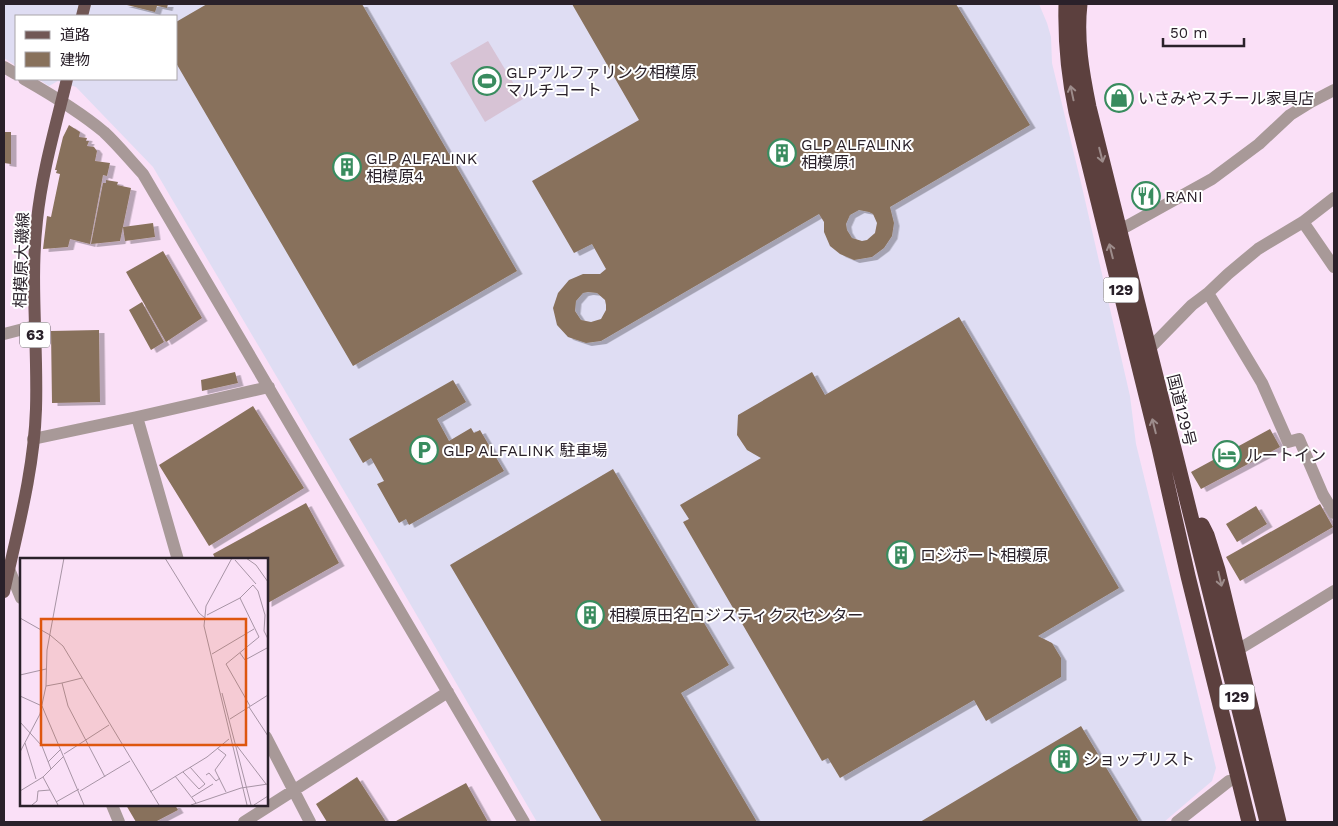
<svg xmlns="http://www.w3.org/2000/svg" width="1338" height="826" font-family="'Work Sans','Noto Sans JP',sans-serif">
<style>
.industrial{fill:#dfddf3}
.green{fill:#d7c3d5}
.building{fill:#88715b;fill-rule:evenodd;filter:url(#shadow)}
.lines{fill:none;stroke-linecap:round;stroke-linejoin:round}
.minor{stroke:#a89998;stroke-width:12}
.major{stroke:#715755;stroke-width:12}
.highway{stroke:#5c403e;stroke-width:15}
.oneway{stroke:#9d8c8b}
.labels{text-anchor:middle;stroke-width:4;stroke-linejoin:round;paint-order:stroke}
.shield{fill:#fff;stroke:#6a646a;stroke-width:1}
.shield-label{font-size:15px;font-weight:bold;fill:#2a212a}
.poi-label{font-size:16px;fill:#2a212a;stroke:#fff;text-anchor:start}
.street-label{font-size:16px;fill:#2a212a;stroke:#fff}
.inset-road{fill:none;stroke:#a794a5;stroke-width:1}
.view{fill:#de560e;fill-opacity:0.15;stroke:#de560e;stroke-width:2.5}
.inset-edge{fill:none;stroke:#2a212a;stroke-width:2.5}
</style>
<defs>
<filter id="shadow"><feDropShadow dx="5.5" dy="3" stdDeviation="0" flood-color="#0004"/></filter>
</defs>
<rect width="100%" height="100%" fill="#fae0f7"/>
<path class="industrial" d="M 4,4 L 1039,4 L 1047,23 L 1051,37 L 1052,63 L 1082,187 L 1130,396 L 1136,444 L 1216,768 L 1212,781 L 1164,822 L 537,822 L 380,552 L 153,167 L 76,87 L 58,81 L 49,86 L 38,79 L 176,79 L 176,16 L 16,16 L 16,66 L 4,58 Z"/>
<path class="green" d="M 488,41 L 523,99 L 485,122 L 450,63 Z"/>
<path class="building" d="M 123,4 L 168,4 L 167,8 L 157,6 L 155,12 Z
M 207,4 L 362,4 L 517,271 L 353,366 L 176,63 L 176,22 Z
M 572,4 L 956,4 L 1030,125 L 890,207 L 894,223 L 892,236 L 884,248 L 872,257 L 854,260 L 840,254 L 830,246 L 824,232 L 824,222 L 819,214 L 601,341 L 586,343 L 568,337 L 557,325 L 553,308 L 558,293 L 569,280 L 583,274 L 600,274 L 606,269 L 592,244 L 574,253 L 532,181 L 639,120 ZM 859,210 L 869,212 L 873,214 L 877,223 L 875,233 L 867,240 L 862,241 L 852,238 L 847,230 L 846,224 L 850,215 ZM 588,292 L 597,293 L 605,300 L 606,305 L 606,310 L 601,319 L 591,322 L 581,320 L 575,311 L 576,301 L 583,293 Z
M 69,125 L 80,132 L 79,137 L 87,138 L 86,141 L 89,141 L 87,146 L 94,147 L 97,151 L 95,161 L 110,163 L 107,176 L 103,175 L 90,244 L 70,239 L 68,247 L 43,249 L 47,216 L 51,217 L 60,174 L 56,173 L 57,170 L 55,170 L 63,137 Z
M 4,132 L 11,132 L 11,164 L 4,163 Z
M 106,180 L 118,182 L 117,185 L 131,188 L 120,241 L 91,244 L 103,183 L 106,183 Z
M 153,223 L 155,237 L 125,241 L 123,227 Z
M 163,251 L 202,318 L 166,342 L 126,272 Z
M 142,302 L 164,342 L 151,350 L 129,310 Z
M 959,317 L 1119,588 L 1038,636 L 1052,643 L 1061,658 L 1061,677 L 986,721 L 974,700 L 840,778 L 828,758 L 822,761 L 683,522 L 689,519 L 680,505 L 761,458 L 747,450 L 737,435 L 738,415 L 812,372 L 825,395 Z
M 99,330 L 100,402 L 52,403 L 51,331 Z
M 235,372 L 238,383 L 202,391 L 201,380 Z
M 453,380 L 466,402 L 437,419 L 449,441 L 471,428 L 474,433 L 480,430 L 504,471 L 409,525 L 406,519 L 399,523 L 377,484 L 384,481 L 371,458 L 363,463 L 349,439 Z
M 253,406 L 304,488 L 209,546 L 159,465 Z
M 1270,429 L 1280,447 L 1201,489 L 1191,472 Z
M 613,469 L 729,665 L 681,693 L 757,822 L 602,822 L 450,565 Z
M 306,503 L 339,563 L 266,604 L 266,560 L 216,560 L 213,554 Z
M 1320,504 L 1333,527 L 1240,581 L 1226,557 Z
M 1256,506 L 1267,524 L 1237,542 L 1226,524 Z
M 1081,726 L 1139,822 L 920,822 L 972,791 Z
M 357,777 L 386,822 L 327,822 L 316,804 Z
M 466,783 L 488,822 L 396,822 L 396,821 Z
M 126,805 L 175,805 L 178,810 L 155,822 L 136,822 Z"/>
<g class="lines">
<path class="minor" d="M 4,67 L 16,74
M 24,79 C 52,95 79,111 104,132 C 118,145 130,160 143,174 L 524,822
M 1334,198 L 1303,222 L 1258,249 L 1228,274 L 1208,293 L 1262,383 L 1288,442 L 1299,439 L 1323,495 L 1334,513
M 1303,222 L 1334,267
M 1120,230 L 1212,179 L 1259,144 L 1290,115 L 1311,102 L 1334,90
M 4,334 L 35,326
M 1149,349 L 1192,305 L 1208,293
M 33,439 L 137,417
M 178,560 L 137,417 L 269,387
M 5,568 L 9,569 L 21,598
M 1236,651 L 1334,591
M 266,737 L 310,822
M 112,805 L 119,822
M 244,822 L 448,692
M 1177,822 L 1229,781"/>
<path class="major" d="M 82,16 L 85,4
M 4,592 C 17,532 34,471 36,409 C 38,346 30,282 37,220 C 42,172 56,125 67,79"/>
<path class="highway" d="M 1066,4 C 1065,42 1068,75 1076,112 L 1159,448 L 1188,576 L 1249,822
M 1080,4 C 1076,39 1082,73 1089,107 L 1267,822
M 1202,525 L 1207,535 L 1218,570 L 1279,822"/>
</g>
<defs><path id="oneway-shaft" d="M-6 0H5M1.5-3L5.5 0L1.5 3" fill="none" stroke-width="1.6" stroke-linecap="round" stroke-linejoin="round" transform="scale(1.25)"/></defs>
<g class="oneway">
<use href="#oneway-shaft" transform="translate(1072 93) rotate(-102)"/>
<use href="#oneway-shaft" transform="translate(1101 155) rotate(76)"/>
<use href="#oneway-shaft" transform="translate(1111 251) rotate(-104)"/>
<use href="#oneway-shaft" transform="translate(1154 426) rotate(-104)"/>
<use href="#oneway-shaft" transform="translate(1220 579) rotate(77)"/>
</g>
<defs>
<symbol id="stadium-ring" viewBox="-11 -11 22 22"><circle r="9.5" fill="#fff" stroke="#398c5f" stroke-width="1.5"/><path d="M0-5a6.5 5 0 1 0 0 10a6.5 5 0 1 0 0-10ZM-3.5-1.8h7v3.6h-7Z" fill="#398c5f"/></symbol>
<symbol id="shop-ring" viewBox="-11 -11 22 22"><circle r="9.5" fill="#fff" stroke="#398c5f" stroke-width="1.5"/><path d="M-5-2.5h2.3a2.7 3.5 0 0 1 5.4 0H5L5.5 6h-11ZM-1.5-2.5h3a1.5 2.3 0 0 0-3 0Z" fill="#398c5f"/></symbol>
<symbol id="building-ring" viewBox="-11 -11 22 22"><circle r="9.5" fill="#fff" stroke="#398c5f" stroke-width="1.5"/><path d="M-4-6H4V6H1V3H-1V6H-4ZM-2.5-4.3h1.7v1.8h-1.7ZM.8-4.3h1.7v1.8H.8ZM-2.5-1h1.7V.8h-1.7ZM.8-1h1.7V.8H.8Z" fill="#398c5f"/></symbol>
<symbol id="restaurant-ring" viewBox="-11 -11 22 22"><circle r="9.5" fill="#fff" stroke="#398c5f" stroke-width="1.5"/><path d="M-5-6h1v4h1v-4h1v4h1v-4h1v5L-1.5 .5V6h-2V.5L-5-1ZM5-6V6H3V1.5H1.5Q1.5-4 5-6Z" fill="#398c5f"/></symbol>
<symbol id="parking-ring" viewBox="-11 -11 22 22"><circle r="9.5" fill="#fff" stroke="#398c5f" stroke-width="1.5"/><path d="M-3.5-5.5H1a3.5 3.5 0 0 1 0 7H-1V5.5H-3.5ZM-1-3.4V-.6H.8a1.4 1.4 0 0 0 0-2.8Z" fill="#398c5f"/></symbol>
<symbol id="hotel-ring" viewBox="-11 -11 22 22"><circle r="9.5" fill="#fff" stroke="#398c5f" stroke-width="1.5"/><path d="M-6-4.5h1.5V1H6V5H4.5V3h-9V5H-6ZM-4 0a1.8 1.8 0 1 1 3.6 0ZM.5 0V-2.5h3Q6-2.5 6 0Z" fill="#398c5f"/></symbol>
</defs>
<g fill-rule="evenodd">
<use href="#stadium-ring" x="471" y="65" width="32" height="32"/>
<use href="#shop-ring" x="1103" y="82" width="32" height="32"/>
<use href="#building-ring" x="766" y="137" width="32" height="32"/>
<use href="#building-ring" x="331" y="151" width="32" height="32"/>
<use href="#restaurant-ring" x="1130" y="180" width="32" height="32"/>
<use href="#parking-ring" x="408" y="434" width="32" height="32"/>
<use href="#hotel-ring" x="1211" y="439" width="32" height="32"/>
<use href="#building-ring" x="885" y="539" width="32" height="32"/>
<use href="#building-ring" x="574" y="599" width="32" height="32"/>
<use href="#building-ring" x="1048" y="743" width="32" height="32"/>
</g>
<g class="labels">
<g class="shield">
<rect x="1103.5" y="277.5" width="35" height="25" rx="4"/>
<rect x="20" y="322.5" width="30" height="25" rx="4"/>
<rect x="1219.5" y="684.5" width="35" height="25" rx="4"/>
</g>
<g class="shield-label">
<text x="1121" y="295">129</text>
<text x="35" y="340">63</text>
<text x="1237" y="702">129</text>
</g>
<g class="poi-label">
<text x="506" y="78">GLPアルファリンク相模原<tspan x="506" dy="18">マルチコート</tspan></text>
<text x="1138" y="104">いさみやスチール家具店</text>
<text x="801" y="150">GLP ALFALINK<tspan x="801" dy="18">相模原1</tspan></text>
<text x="366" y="164">GLP ALFALINK<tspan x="366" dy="18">相模原4</tspan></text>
<text x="1165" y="202">RANI</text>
<text x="443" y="456">GLP ALFALINK 駐車場</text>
<text x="1246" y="461">ルートイン</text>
<text x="920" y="561">ロジポート相模原</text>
<text x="609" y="621">相模原田名ロジスティクスセンター</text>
<text x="1083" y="765">ショップリスト</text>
</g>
<g class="street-label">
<text transform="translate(21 260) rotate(-88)" y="6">相模原大磯線</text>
<text transform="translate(1182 410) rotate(76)" y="6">国道129号</text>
</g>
</g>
<g transform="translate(20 558)">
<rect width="248" height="248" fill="#fae0f7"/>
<path class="inset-road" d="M 145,0 L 179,55 L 185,60M 212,0 L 186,48 L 184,68 L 227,247M 226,0 L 236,7 L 248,24M 215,2 L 236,26M 220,40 L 233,27 L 238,33 L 245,57 L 244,73 L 248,81M 187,57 L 220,40 L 239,79 L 206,106 L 230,148M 0,60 L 30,77 L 43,88 L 139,247M 220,95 L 225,102 L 247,90M 192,96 L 234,71M 0,117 L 26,111M 62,120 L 42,125 L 48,148 L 85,219M 26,128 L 42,125M 202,135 L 231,247M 0,138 L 22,148 L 64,247M 229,149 L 248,178M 210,161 L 248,137M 0,164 L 22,188 L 31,211M 5,185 L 16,221M 217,188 L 246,226M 197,190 L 206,197 L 195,212 L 206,234M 0,194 L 20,156 L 26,128 L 27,92 L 44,0M 44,196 L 89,167M 28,204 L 41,191M 163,214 L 179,231 L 185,226 L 170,209M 186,217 L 189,215 L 196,223 L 200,220M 155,218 L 176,245M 23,219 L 44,198M 0,233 L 23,219 L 38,247M 60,233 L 110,203M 130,234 L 187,199 L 209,181M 172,239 L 193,226M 36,244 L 59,231M 12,247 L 17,243 L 18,233 L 30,232M 171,247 L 221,230 L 248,226M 234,247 L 248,238"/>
<path class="view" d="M 21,61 L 226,61 L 226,187 L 21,187 Z"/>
<rect width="248" height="248" class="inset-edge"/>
</g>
<rect width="1338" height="826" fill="none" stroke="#2a212a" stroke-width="10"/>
<rect x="15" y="15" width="162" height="65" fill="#ffffff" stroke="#aaa6aa"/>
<rect x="25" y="31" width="25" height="8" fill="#715755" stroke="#aaa6aa"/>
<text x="60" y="40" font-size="15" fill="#2a212a">道路</text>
<rect x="25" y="52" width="25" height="15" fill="#88715b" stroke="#aaa6aa"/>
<text x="60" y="65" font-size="15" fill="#2a212a">建物</text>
<path d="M1163 38v8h81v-8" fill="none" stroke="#2a212a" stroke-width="2.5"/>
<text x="1170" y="38" font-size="15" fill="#2a212a" stroke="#ffffff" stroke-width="4" paint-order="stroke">50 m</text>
</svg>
